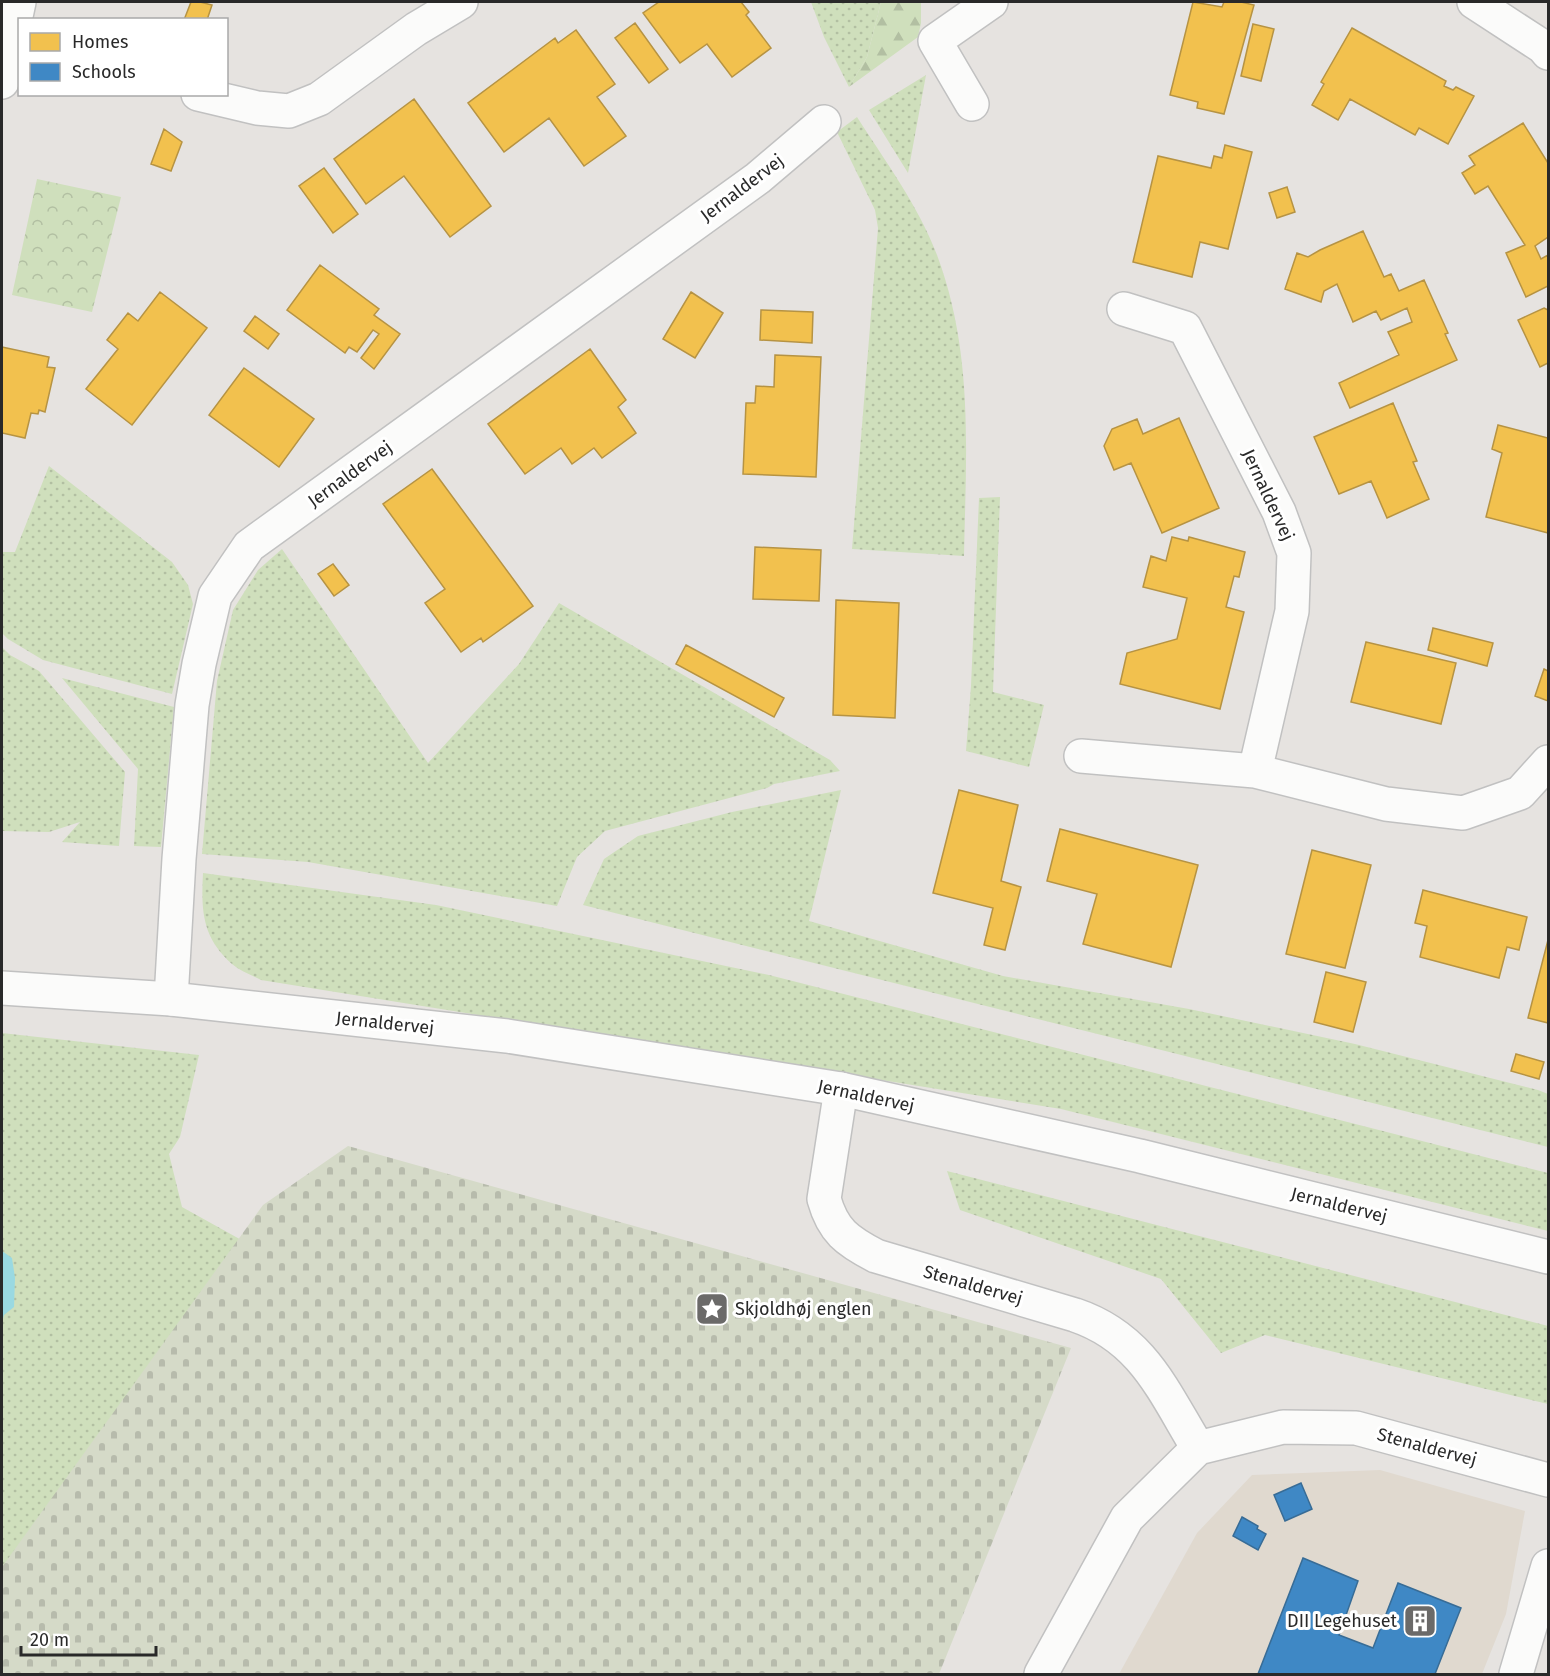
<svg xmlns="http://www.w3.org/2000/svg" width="1550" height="1676" font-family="'Fira Sans',sans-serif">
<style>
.education{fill:#e0d9cf}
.grass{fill:url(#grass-dots)}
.forest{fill:url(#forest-firs)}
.cemetery{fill:url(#cemetery-stones)}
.park{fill:url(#park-crowns)}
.water{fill:#9ad9e1}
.homes{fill:#f2c14e;stroke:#b69343;stroke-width:1.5}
.schools{fill:#3f88c5;stroke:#386c96;stroke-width:1.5}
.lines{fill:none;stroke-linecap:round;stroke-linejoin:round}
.minor-casing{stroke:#c1c1c1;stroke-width:36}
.tertiary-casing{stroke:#c1c1c1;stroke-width:36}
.minor{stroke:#fbfbfa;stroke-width:33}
.tertiary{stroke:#fbfbfa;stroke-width:33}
.labels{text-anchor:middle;stroke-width:6;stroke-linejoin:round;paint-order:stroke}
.street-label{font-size:18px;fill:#292929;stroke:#fff}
.poi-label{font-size:18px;fill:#292929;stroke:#fff;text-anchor:start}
</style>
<defs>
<pattern id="grass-dots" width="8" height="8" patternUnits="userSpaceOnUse" patternTransform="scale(1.5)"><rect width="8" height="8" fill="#cfdfbc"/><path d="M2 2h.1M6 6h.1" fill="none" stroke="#b2bfa2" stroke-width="1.8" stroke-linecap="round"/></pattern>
<pattern id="forest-firs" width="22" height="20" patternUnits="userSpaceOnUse" patternTransform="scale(1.5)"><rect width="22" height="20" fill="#cfdfbc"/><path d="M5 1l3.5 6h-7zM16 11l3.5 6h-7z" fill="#b2bfa2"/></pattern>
<pattern id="cemetery-stones" width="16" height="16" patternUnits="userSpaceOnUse" patternTransform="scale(1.5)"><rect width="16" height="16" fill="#d5dac8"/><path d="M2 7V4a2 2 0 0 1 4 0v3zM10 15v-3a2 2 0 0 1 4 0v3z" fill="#b7bbac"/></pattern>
<pattern id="park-crowns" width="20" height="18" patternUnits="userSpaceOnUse" patternTransform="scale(1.5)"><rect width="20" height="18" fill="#cfdfbc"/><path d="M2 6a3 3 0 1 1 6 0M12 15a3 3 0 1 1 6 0" fill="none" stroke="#b2bfa2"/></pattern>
</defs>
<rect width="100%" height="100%" fill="#e6e3e0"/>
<path class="education" d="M 1380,1470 L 1525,1511 L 1506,1614 L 1482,1674 L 1119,1674 L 1197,1533 L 1252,1475 Z"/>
<path class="grass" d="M 811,2 L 881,2 L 867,57 L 849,87 L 824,37 Z
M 926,75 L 908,173 L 869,110 Z
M 857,117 C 885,161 918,205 937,255 C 974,354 966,453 964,556 L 852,549 L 878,228 L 875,210 L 837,132 Z
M 49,466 L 172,562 L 188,585 L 193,604 L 172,694 L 43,660 L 8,639 L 2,633 L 2,552 L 15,552 Z
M 1000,497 L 993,692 L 1044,705 L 1029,767 L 966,751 L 971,686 L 979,498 Z
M 282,549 L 428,763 L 519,664 L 559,603 L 830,760 L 840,771 L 774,784 L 767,788 L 605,831 L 577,857 L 557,906 L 308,862 L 202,854 L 217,681 L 233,610 L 258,570 Z
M 2,647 L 10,655 L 39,671 L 125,772 L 119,846 L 62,842 L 80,822 L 49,832 L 2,831 Z
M 62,678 L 174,707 L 161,847 L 134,846 L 138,769 Z
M 841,790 L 809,921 L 1003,976 L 1189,1009 L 1355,1044 L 1538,1090 L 1548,1094 L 1548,1147 L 583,905 L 604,859 L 638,836 L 732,812 Z
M 203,873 L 436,905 L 769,975 L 1548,1173 L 1548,1231 L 1061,1109 L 261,980 C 252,975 240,971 232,964 C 202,937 201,911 203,873 Z
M 2,1033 L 199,1055 L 180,1137 L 169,1154 L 182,1207 L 245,1242 L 2,1568 Z
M 947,1171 L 1548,1326 L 1548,1404 L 1265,1335 L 1221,1353 L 1161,1279 L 960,1210 Z"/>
<path class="forest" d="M 881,2 L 921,2 L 921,23 L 918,37 L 849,87 L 867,57 Z"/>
<path class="cemetery" d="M 348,1146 L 1071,1348 L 939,1674 L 2,1674 L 2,1567 L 263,1205 Z"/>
<path class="park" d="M 37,179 L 121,197 L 92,312 L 12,295 Z"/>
<path class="water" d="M 2,1251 L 12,1258 L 15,1278 L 14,1307 L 4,1315 L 2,1322 Z"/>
<path class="homes" d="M 191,2 L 200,2 L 212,5 L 207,20 L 184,20 Z
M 659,2 L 741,2 L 749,12 L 746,15 L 771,48 L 732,77 L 707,44 L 680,63 L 643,13 Z
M 1193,2 L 1222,7 L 1224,2 L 1241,2 L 1254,5 L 1224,114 L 1197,108 L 1198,102 L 1170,95 Z
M 635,23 L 668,69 L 649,83 L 615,38 Z
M 1253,24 L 1274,29 L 1261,81 L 1241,76 Z
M 1352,28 L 1446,81 L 1444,86 L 1453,90 L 1456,87 L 1474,96 L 1448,144 L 1419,128 L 1415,135 L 1350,99 L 1338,120 L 1312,105 L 1324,84 L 1321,82 Z
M 576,30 L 615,84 L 597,97 L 626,136 L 584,166 L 549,118 L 504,152 L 468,103 L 555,38 L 558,43 Z
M 414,99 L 491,206 L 450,237 L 404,176 L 366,204 L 334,159 Z
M 1523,123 L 1548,163 L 1548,237 L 1535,246 L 1541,259 L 1548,255 L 1548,286 L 1526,297 L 1506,253 L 1525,245 L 1488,186 L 1475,194 L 1462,173 L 1475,165 L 1469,156 Z
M 164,129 L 182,142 L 171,171 L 151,164 Z
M 1225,145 L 1252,152 L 1228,249 L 1200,242 L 1192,277 L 1133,262 L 1158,156 L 1211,168 L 1214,156 L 1222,158 Z
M 324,168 L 358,214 L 333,233 L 299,186 Z
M 1287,187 L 1295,212 L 1277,218 L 1269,193 Z
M 1363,231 L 1384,277 L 1391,274 L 1399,291 L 1424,280 L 1448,333 L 1445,334 L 1457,360 L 1350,408 L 1339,383 L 1399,355 L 1388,332 L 1412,322 L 1407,308 L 1381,320 L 1376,311 L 1353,322 L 1337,284 L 1324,291 L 1321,302 L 1285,289 L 1297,253 L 1308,257 L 1320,250 Z
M 320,265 L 379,309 L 374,315 L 400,334 L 374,369 L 361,358 L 379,334 L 373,330 L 357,352 L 349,347 L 345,353 L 287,310 Z
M 160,292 L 207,328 L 132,425 L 86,389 L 118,349 L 107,340 L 128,313 L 138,321 Z
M 691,292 L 723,313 L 695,358 L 663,339 Z
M 1544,308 L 1548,310 L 1548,363 L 1540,367 L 1518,320 Z
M 761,310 L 813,312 L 812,343 L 760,340 Z
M 255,316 L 279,334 L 268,349 L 244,331 Z
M 2,347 L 49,357 L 47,367 L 55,368 L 45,412 L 39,410 L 38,414 L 31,413 L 25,438 L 2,433 Z
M 590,349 L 626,400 L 618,407 L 636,433 L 602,458 L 594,448 L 572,464 L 561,448 L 525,474 L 488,424 Z
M 775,355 L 821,357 L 816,477 L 743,474 L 746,403 L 755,403 L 756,386 L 774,387 Z
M 244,368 L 314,419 L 279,467 L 209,415 Z
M 1393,403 L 1417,461 L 1413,462 L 1429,499 L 1387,518 L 1371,481 L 1339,494 L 1314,437 Z
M 1179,418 L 1219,508 L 1162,533 L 1131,463 L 1114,470 L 1104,446 L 1112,429 L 1137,419 L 1143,434 Z
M 1498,425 L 1548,438 L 1548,533 L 1486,517 L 1502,453 L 1492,449 Z
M 432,469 L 533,606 L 483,642 L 481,638 L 461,652 L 425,603 L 445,589 L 383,504 Z
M 1172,537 L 1188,541 L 1189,537 L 1245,552 L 1239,577 L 1234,576 L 1226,607 L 1244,612 L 1220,709 L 1120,684 L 1127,653 L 1177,639 L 1187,598 L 1143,587 L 1151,556 L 1166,561 Z
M 755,547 L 821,550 L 819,601 L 753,599 Z
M 333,564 L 349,585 L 334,596 L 318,574 Z
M 836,600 L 899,603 L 895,718 L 833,715 Z
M 1433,628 L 1493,643 L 1487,666 L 1428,650 Z
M 1366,642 L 1456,663 L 1441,724 L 1351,702 Z
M 686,645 L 784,698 L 774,717 L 676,664 Z
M 1544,669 L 1548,671 L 1548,701 L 1535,696 Z
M 959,790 L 1018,805 L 1001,881 L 1021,887 L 1005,950 L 984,945 L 993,908 L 933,893 Z
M 1060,829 L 1198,865 L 1171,967 L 1083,944 L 1097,894 L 1047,881 Z
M 1312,850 L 1371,865 L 1345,968 L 1286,954 Z
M 1423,890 L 1527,917 L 1519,950 L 1507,947 L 1499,978 L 1420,957 L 1427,926 L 1415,923 Z
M 1548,940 L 1548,1023 L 1528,1018 Z
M 1326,972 L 1366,982 L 1353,1032 L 1314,1022 Z
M 1516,1054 L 1544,1062 L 1539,1079 L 1511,1071 Z"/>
<path class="schools" d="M 1301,1483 L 1312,1509 L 1285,1521 L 1274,1495 Z
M 1242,1517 L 1258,1526 L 1257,1529 L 1266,1534 L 1258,1550 L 1233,1536 Z
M 1303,1558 L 1358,1581 L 1339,1635 L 1373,1648 L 1398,1583 L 1461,1608 L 1435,1674 L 1258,1674 Z"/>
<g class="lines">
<defs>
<path id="minor" d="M 1474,2 L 1543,47 L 1548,53
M 2,82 L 19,2
M 198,94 L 257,108 L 289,111 L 319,99 L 416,29 L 461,2
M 972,104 L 935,41 L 991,2
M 1124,309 L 1185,328 L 1279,512 L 1294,553 L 1292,611 L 1255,771
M 1081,756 L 1255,771 L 1386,804 L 1463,813 L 1520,793 L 1548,762
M 171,999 L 179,859 L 192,705 L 199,664 L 215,596 L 249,546 L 758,178 L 824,122
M 841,1089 L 824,1199 C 833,1231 847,1241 876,1256 L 1075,1315 C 1143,1338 1163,1391 1198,1448
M 1041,1674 L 1127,1518 L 1198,1448 L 1283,1427 L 1356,1428 L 1548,1480
M 1516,1674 L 1548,1566"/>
<path id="tertiary" d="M 2,988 L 171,999 L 507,1036 L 841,1089 L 1140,1156 L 1548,1257"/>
</defs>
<use href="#minor" class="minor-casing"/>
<use href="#tertiary" class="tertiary-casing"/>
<use href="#minor" class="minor"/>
<use href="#tertiary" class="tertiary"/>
</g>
<defs>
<symbol id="sight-square" viewBox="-11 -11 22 22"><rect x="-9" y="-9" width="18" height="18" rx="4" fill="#6b6a69" stroke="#fff"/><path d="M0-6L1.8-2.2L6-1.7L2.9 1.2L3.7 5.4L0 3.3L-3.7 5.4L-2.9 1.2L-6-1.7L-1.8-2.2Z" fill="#fff"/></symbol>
<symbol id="building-square" viewBox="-11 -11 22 22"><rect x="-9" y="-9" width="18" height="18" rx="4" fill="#6b6a69" stroke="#fff"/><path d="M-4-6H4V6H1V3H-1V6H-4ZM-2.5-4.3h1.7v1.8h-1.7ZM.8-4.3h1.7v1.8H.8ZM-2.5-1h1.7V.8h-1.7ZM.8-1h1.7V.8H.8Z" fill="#fff"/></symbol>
</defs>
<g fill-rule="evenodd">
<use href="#sight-square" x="693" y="1290" width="38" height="38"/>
<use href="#building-square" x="1401" y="1602" width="38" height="38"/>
</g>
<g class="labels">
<g class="street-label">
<text transform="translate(742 188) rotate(-37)" y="6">Jernaldervej</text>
<text transform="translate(350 474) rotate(-36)" y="6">Jernaldervej</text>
<text transform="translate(1268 495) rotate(65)" y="6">Jernaldervej</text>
<text transform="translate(385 1023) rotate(6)" y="6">Jernaldervej</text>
<text transform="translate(866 1096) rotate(12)" y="6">Jernaldervej</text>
<text transform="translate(1339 1205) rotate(14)" y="6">Jernaldervej</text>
<text transform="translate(973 1285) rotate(16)" y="6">Stenaldervej</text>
<text transform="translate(1427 1447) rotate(15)" y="6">Stenaldervej</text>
</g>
<g class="poi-label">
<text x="735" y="1315">Skjoldhøj englen</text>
<text x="1397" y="1627" text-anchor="end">DII Legehuset</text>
</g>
</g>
<rect width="1550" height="1676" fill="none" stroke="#292929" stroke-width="6"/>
<rect x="18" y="18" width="210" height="78" fill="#ffffff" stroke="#a9a9a9" stroke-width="1.5"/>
<rect x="30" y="33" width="30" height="18" fill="#f2c14e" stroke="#a9a9a9" stroke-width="1.5"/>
<text x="72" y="48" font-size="18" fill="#292929">Homes</text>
<rect x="30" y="63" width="30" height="18" fill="#3f88c5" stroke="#a9a9a9" stroke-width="1.5"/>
<text x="72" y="78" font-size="18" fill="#292929">Schools</text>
<path d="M21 1646v9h135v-9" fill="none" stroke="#292929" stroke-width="3"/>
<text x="30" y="1646" font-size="18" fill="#292929" stroke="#ffffff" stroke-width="4.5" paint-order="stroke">20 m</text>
</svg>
